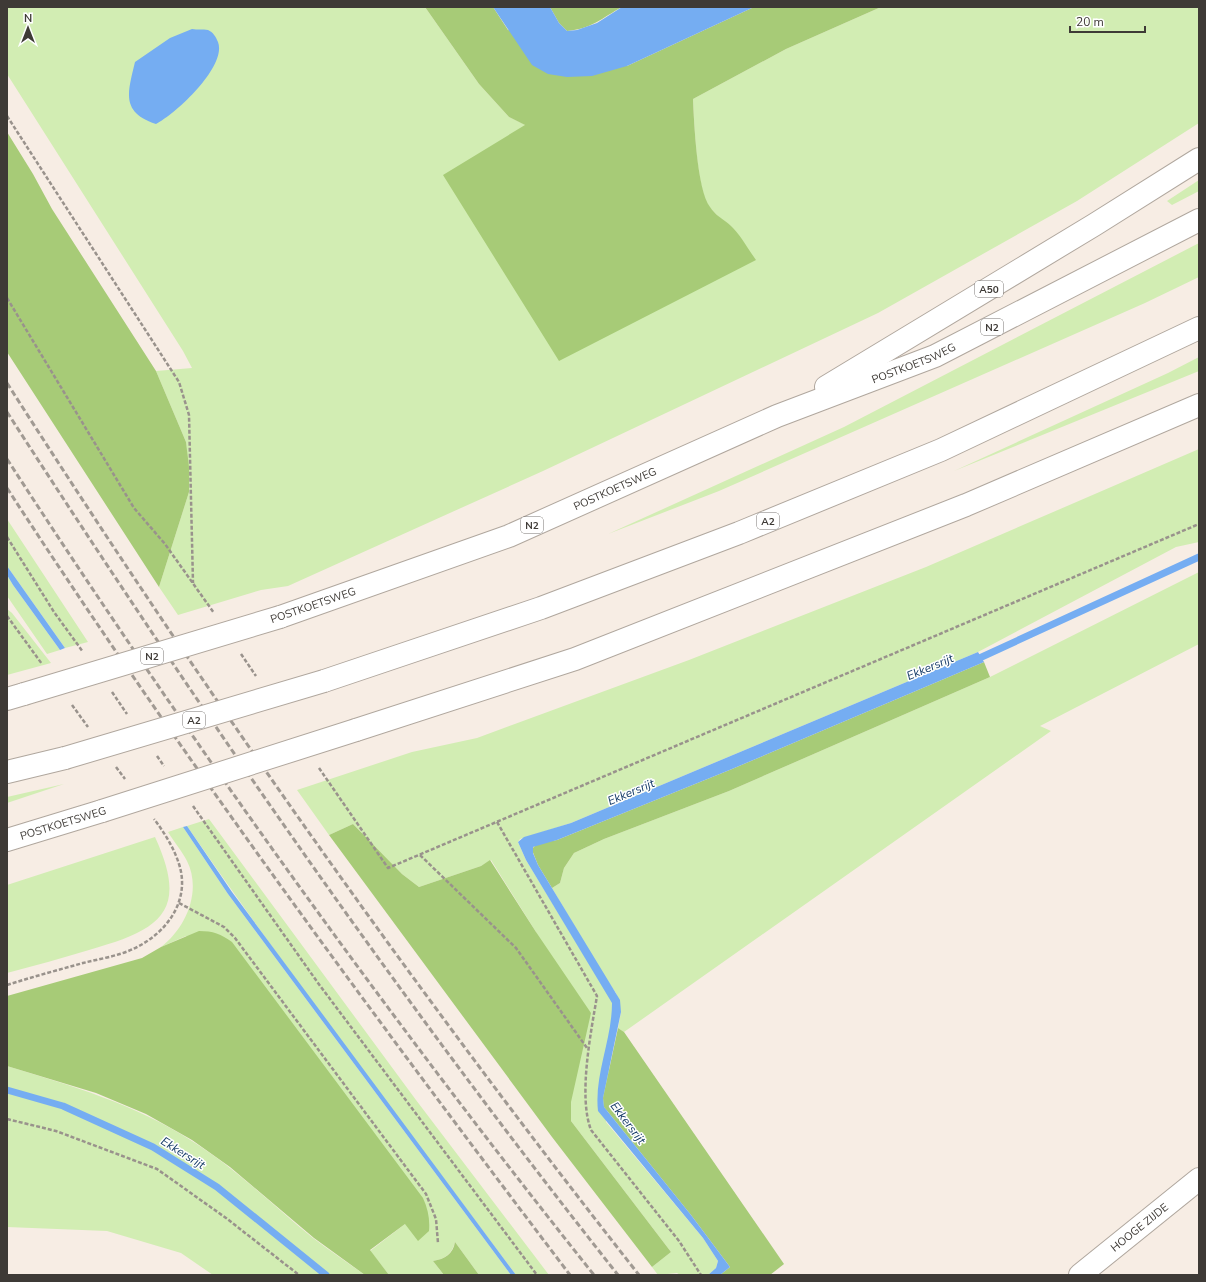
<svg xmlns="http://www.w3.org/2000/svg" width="1206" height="1282" font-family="'Nunito Sans',sans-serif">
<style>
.green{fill:#d2edb3}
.forest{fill:#a7cb77}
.water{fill:#75adf2}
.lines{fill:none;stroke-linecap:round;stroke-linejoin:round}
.stream{stroke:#75adf2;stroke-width:7}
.minor-casing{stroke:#b0a79e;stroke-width:24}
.motorway-casing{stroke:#b0a79e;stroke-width:24}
.path{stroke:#99928c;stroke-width:2.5;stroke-dasharray:4 2;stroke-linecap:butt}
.minor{stroke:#fff;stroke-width:22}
.motorway{stroke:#fff;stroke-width:22}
.rail{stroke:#a19a93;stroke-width:3;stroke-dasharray:6 3;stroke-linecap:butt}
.motorway-bridge-casing{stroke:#b0a79e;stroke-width:24;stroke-linecap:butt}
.motorway-bridge{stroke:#fff;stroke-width:22}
.labels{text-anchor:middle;stroke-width:3;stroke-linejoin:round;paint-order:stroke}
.shield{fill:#fff;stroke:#787572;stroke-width:1}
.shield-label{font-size:10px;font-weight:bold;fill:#3e3a36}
.street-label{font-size:11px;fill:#3e3a36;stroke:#fff}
.water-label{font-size:12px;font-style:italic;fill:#153b67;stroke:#fff}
</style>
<rect width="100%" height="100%" fill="#f7ede4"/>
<path class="green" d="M 7,7 L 425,7 L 479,84 L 509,117 L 731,226 C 723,221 716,215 710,208 C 697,192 694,121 693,99 L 786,49 L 881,7 L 1199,7 L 1199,123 L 1077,201 L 878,313 L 543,471 L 288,586 L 261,590 L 178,615 L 159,587 L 189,492 L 186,442 L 156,371 L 192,368 L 183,351 L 7,74 Z
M 1199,180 L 1199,191 L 1172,205 L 1167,201 Z
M 1199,243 L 1199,277 L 1145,303 L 719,491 L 608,534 L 844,427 Z
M 1199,357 L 1199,371 L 954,471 L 1168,373 Z
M 1199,449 L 1199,542 L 1176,547 L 978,652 L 571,823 L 520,839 L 518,842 L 526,860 L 613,1003 L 606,1122 L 703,1238 L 718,1261 L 716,1268 L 708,1275 L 680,1275 L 677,1273 L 658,1275 L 652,1267 L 671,1252 L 571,1121 L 571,1102 L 536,932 L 491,860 L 481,866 L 419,887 L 402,874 L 353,824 L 329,835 L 297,790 L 412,752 L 477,738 L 689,660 L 926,567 Z
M 7,519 L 88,642 L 65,648 L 7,566 Z
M 1199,572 L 1199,644 L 1040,726 L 1051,731 L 624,1032 L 618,1028 L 621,1012 L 616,993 L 604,976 L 552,888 L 560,883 L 564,868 L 574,853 L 604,839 L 729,791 L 990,677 Z
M 7,575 L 13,585 L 60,650 L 47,654 L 7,596 Z
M 7,609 L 12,613 L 51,663 L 7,675 Z
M 64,784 L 7,803 L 7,797 Z
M 209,819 L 416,1100 L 549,1275 L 516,1275 C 405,1126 292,979 187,826 Z
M 183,827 L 228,894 L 511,1275 L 479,1275 L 455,1242 C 452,1254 445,1259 433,1261 L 444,1275 L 389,1275 L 370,1251 L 405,1224 L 418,1241 L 186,936 L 161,947 C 186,928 202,891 187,861 C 182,851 174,842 168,832 Z
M 155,837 C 190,913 159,930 89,950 C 62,958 34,966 7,973 L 7,885 Z
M 7,1066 C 72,1086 135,1104 192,1141 C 236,1169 273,1205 313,1238 C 330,1251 348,1263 365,1275 L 213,1275 L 181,1253 L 107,1231 L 7,1227 Z"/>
<path class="forest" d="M 425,7 L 493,7 L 508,30 L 627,66 L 754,7 L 881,7 L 786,49 L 693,99 C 694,122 697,190 710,207 C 715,215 723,219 730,225 C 740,234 748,249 756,260 L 559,361 L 443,175 L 525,125 L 509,117 L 479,84 Z
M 550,7 L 622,7 C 602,18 591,29 567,31 L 559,23 Z
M 7,132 L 33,174 L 52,209 L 156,371 L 186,442 L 189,467 L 189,492 L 159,587 L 7,352 Z
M 984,662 L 990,677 L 729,791 L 604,839 L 574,853 L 564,868 L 560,883 L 552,888 L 538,865 L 532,850 C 535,842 549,842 557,840 L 732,769 Z
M 353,824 L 402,874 L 419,887 L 481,866 L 490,860 L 536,932 L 591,1013 L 571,1102 L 571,1121 L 671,1252 L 652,1267 L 552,1137 L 329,835 Z
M 199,931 C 213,931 221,934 232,942 L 423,1198 C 428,1209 430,1219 429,1231 L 418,1241 L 405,1224 L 370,1250 L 389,1275 L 365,1275 L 314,1238 L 230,1167 L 192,1140 L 146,1114 L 96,1093 L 7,1066 L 7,996 L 142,958 L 161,947 Z
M 618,1028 L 624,1032 L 784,1264 L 770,1275 L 720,1275 L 730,1267 L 691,1215 L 604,1107 L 603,1098 Z
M 455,1242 L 479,1275 L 444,1275 L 433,1261 C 445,1259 453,1254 455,1242 Z"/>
<path class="water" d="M 493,7 L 550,7 L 559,23 L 567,31 L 577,30 L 597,23 L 622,7 L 754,7 L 627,66 L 592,76 L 567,77 L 548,74 L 532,65 Z
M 192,29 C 197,30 203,29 208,30 C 213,32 216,37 218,42 C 227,66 177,113 156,124 C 120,112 128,92 135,62 L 170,38 Z
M 7,566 L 65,648 L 60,650 L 13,585 L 7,575 Z
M 978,652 L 984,662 L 732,769 L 557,840 L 533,847 L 533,853 L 538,865 L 620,1000 L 621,1012 L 603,1098 L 604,1107 L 691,1215 L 730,1267 L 720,1275 L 708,1275 L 716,1268 L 718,1261 L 703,1238 L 598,1111 C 594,1075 612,1040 612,1003 L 526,860 L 518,842 L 524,837 L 571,823 Z
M 187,826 L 232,892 L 516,1275 L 511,1275 L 228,894 L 183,827 Z"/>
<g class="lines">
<path class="stream" d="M 973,661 L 1199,557
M 7,1090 L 63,1106 L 153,1147 L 217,1187 L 326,1275"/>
<defs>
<g id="minor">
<path id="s1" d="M 1080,1275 L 1199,1179"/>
</g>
<g id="motorway">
<path d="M 826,387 L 1094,225 L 1199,159"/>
<path id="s2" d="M 280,617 L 509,536 L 777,416 L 935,356 L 1199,220"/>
<path d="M 324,681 L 541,608 L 739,533 L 941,450 L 1199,328"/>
<path d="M 7,699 L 24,694"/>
<path d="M 356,730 L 575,659 L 966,505 L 1199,405"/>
<path d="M 7,772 L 65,758"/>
<path d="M 7,840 L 102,811"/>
</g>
</defs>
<use href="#minor" class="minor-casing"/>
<use href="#motorway" class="motorway-casing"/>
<path class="path" d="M 7,116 L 179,382 L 189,415 L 193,583
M 7,298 L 134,508 L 165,544 L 214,613
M 7,537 L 54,612 L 83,652
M 7,616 L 42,664
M 241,654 L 256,676
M 112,692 L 127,714
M 72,705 L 88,727
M 157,756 L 164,766
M 116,767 L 125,779
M 319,768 L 388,868 L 1199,524
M 193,806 L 318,983 L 537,1275
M 497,822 L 597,996 C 591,1032 578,1096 591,1130 L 679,1241 L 701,1275
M 420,855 L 516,948 L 587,1048
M 179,903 L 224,927 L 235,938 L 426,1194 L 436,1219 L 438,1243
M 7,985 C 32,977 58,970 83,963 C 99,959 118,956 133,949 C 166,934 191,901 179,864 C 174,848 164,832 154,819
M 7,1119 L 56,1131 L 157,1169 L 226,1218 L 299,1275"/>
<use href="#minor" class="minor"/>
<use href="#motorway" class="motorway"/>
<path class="rail" d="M 7,383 C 203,690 413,988 639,1275
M 7,412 C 198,708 399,999 618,1275
M 7,459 C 189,740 385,1013 594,1275
M 7,488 C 183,759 375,1018 570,1275"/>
<defs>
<path id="motorway-bridge" d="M 24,694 L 280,617
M 65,758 L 324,681
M 102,811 L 356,730"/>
</defs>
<use href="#motorway-bridge" class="motorway-bridge-casing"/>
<use href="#motorway-bridge" class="motorway-bridge"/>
</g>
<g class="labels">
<g class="shield">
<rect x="975" y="281" width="28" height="16" rx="3"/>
<rect x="981" y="319" width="22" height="16" rx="3"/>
<rect x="757" y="513" width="22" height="16" rx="3"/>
<rect x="521" y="517" width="22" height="16" rx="3"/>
<rect x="141" y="648" width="22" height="16" rx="3"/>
<rect x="183" y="712" width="22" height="16" rx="3"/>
</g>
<g class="shield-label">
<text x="989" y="293">A50</text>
<text x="992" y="331">N2</text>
<text x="768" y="525">A2</text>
<text x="532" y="529">N2</text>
<text x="152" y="660">N2</text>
<text x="194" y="724">A2</text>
</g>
<g class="street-label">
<text dy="4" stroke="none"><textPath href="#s2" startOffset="683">POSTKOETSWEG</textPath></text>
<text dy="4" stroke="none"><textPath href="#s2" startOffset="359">POSTKOETSWEG</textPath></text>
<text transform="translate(313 605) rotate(-19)" y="4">POSTKOETSWEG</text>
<text transform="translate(63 823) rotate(-17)" y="4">POSTKOETSWEG</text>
<text dy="4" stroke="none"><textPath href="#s1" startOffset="76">HOOGE ZIJDE</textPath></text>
</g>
<g class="water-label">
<text transform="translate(930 667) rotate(-23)" y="4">Ekkersrijt</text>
<text transform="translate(631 792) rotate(-23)" y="4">Ekkersrijt</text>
<text transform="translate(628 1123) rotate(53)" y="4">Ekkersrijt</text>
<text transform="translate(183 1153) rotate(32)" y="4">Ekkersrijt</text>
</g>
</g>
<rect width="1206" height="1282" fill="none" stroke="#3e3a36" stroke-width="16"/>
<g transform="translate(28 28)" stroke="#ffffff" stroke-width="3" paint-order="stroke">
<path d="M0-3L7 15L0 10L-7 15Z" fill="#3e3a36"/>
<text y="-6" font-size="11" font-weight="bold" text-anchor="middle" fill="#3e3a36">N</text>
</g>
<path d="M1070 26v6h75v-6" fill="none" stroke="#3e3a36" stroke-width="2"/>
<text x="1076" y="26" font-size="12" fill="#3e3a36" stroke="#ffffff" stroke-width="3" paint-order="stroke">20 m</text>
</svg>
